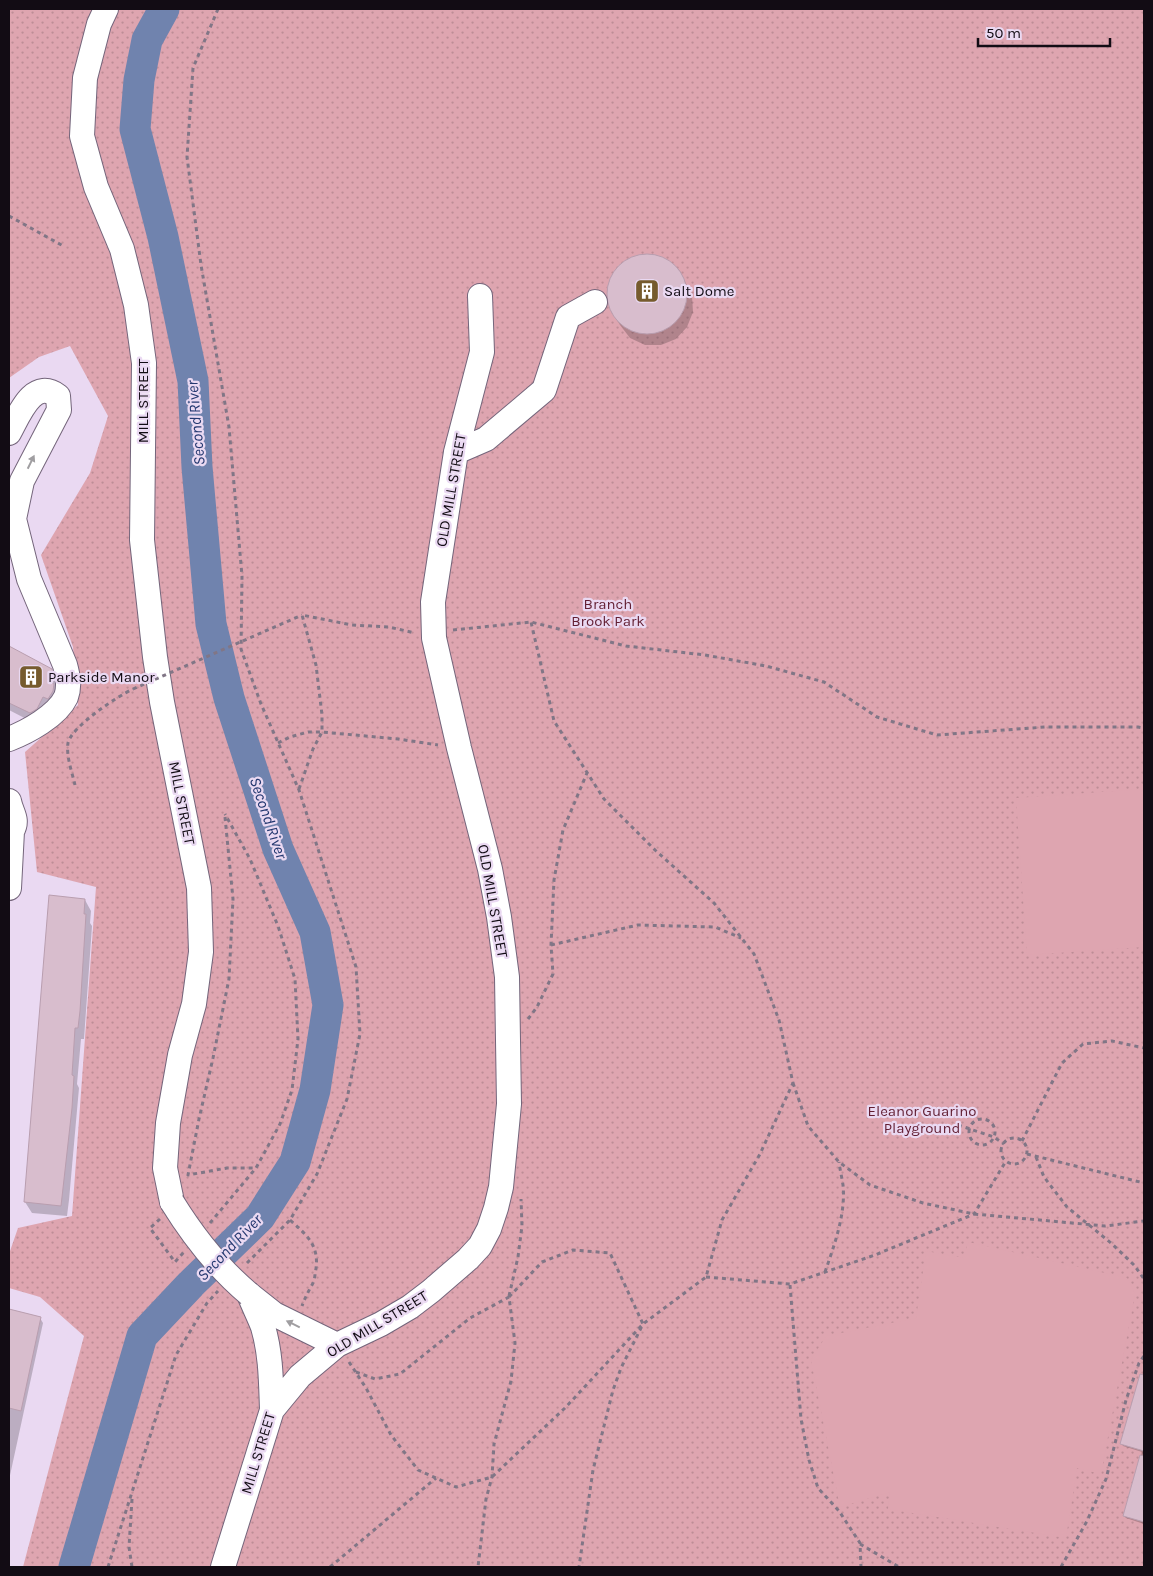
<svg xmlns="http://www.w3.org/2000/svg" width="1153" height="1576" font-family="Karla,sans-serif">
<style>
.park{fill:url(#park-dots)}
.garden{fill:#dea5b0}
.shadow{fill:#0003}
.lines{fill:none;stroke-linecap:round;stroke-linejoin:round}
.river{stroke:#7083ae;stroke-width:31}
.building{fill:#d8bdcd;stroke:#b99eaf}
.minor-casing{stroke:#74657b;stroke-width:26}
.path{stroke:#817686;stroke-width:3;stroke-dasharray:4 4;stroke-linecap:butt}
.minor{stroke:#fff;stroke-width:24}
.minor-bridge-casing{stroke:#74657b;stroke-width:26;stroke-linecap:butt}
.path-bridge{stroke:#817686;stroke-width:3;stroke-dasharray:4 4;stroke-linecap:butt}
.minor-bridge{stroke:#fff;stroke-width:24}
.oneway{fill:#a09ea1}
.labels{text-anchor:middle;stroke-width:4.5;stroke-linejoin:round;paint-order:stroke}
.poi-label{font-size:15px;fill:#120c14;stroke:#ead9f2;text-anchor:start}
.street-label{font-size:15px;fill:#120c14;stroke:#ead9f2}
.park-label{font-size:15px;fill:#621e32;stroke:#ead9f2}
.water-label{font-size:16px;font-style:italic;fill:#243870;stroke:#ead9f2}
</style>
<defs>
<pattern id="park-dots" width="8" height="8" patternUnits="userSpaceOnUse" patternTransform="scale(1.25)"><rect width="8" height="8" fill="#dea5b0"/><path d="M2 2h.1M6 6h.1" fill="none" stroke="#bd8d96" stroke-width="1.8" stroke-linecap="round"/></pattern>
</defs>
<rect width="100%" height="100%" fill="#ead9f2"/>
<path class="park" d="M 9,9 L 1144,9 L 1144,1567 L 23,1567 L 84,1336 L 40,1297 L 9,1288 L 9,1254 L 18,1228 L 72,1216 L 96,887 L 37,872 L 25,752 L 78,705 L 73,647 L 41,555 L 90,473 L 108,416 L 70,346 L 39,357 L 9,378 Z"/>
<path class="garden" d="M 1144,789 L 1144,947 L 1027,955 L 1016,798 Z
M 968,1242 L 1127,1278 L 1135,1294 L 1101,1474 L 1077,1468 L 1066,1538 L 888,1509 L 890,1492 L 840,1507 L 811,1360 L 826,1336 L 916,1318 L 926,1251 L 964,1258 Z"/>
<path class="shadow" d="M 642,254 L 656,255 L 669,261 L 680,271 L 692,296 L 693,312 L 687,327 L 676,339 L 661,345 L 645,345 L 630,338 L 620,325 L 613,314 L 608,295 L 609,282 L 617,268 L 628,259 Z
M 9,647 L 51,670 L 58,682 L 59,687 L 36,724 L 9,710 Z
M 85,900 L 91,911 L 90,923 L 92,926 L 84,1039 L 81,1039 L 77,1084 L 79,1088 L 69,1200 L 67,1216 L 32,1213 L 25,1202 Z
M 9,1311 L 40,1318 L 43,1323 L 9,1480 Z
M 1137,1388 L 1144,1390 L 1144,1524 L 1126,1518 L 1124,1516 L 1142,1452 L 1123,1446 L 1122,1444 Z"/>
<g class="lines">
<path class="river" d="M 74,1567 L 142,1336 L 191,1284 L 260,1217 L 295,1162 L 315,1090 L 328,1005 L 315,932 L 278,849 L 229,698 L 211,624 L 197,467 L 193,381 L 163,237 L 135,129 L 139,80 L 147,40 L 164,9"/>
</g>
<path class="building" d="M607 294a40 40 0 1 1 80 0a40 40 0 1 1-80 0Z
M 9,646 L 52,669 L 53,676 L 50,682 L 54,684 L 53,691 L 48,699 L 43,697 L 37,709 L 30,713 L 9,703 Z
M 49,895 L 85,899 L 84,914 L 86,914 L 80,1011 L 78,1028 L 75,1028 L 73,1060 L 72,1075 L 74,1076 L 72,1108 L 61,1206 L 24,1202 Z
M 9,1309 L 41,1317 L 21,1411 L 9,1408 Z
M 1140,1374 L 1144,1375 L 1144,1451 L 1120,1444 Z
M 1140,1455 L 1144,1456 L 1144,1522 L 1123,1516 Z"/>
<g class="lines">
<defs>
<path id="minor" d="M 106,9 L 99,24 L 85,78 L 82,136 L 96,187 L 122,249 L 136,305 L 144,363 L 142,540 L 155,657 L 162,702 L 199,888 L 201,952 L 194,1004 L 180,1055 L 168,1123 L 165,1168 L 172,1202
M 9,433 C 19,415 33,377 58,396 L 59,410 L 22,481 L 14,519 L 29,579 L 65,665 C 68,676 70,686 66,697 C 57,716 27,732 9,739
M 456,452 L 486,439 L 544,390 L 568,317 L 595,302
M 9,801 C 11,813 19,819 12,831 L 9,888
M 250,1295 L 274,1314 L 337,1345
M 272,1410 L 300,1376 L 337,1345 L 381,1324 L 410,1307 L 431,1291 L 468,1259 L 480,1246 L 489,1229 L 496,1208 L 501,1187 L 509,1104 L 507,977 L 499,917 L 490,869 L 459,748 L 434,638 L 433,602 L 456,452 L 482,352 L 480,296
M 223,1567 L 272,1410 C 271,1382 271,1354 263,1327 C 259,1316 253,1305 249,1294"/>
</defs>
<use href="#minor" class="minor-casing"/>
<path class="path" d="M 218,9 L 193,68 L 187,157 L 201,265 L 229,427 L 242,576 L 241,649 L 261,704 L 299,790 L 356,967 L 360,1034 L 347,1099 L 317,1174 L 290,1220 L 246,1264
M 9,216 L 65,247
M 453,630 L 531,622 L 626,646 L 705,655 L 766,666 L 824,682 L 877,717 L 937,735 L 1045,727 L 1138,727 L 1144,728
M 278,743 L 290,737 L 308,732 L 322,732 L 398,739 L 438,745
M 75,785 C 72,772 66,756 68,743 C 72,726 118,696 133,689
M 299,789 L 313,749 L 322,732 L 322,715 L 316,665 L 302,615 L 352,625 L 389,627 L 415,633
M 225,817 L 233,899 L 229,979 L 213,1058 L 199,1119 L 188,1175 L 227,1168 L 256,1168
M 551,945 L 638,925 L 715,927 L 741,938
M 528,1019 L 537,1007 L 553,974 L 551,945 L 554,880 L 563,830 L 587,773
M 793,1083 L 808,1126 L 839,1162 L 870,1185 L 923,1203 L 974,1214 L 1105,1226 L 1144,1221
M969 1132a13 13 0 1 1 26 0a13 13 0 1 1-26 0Z
M 958,1125 L 994,1137 L 1004,1144
M1001 1151a13 13 0 1 1 26 0a13 13 0 1 1-26 0Z
M 1022,1141 L 1062,1063 L 1083,1044 L 1112,1041 L 1144,1048
M 1027,1154 L 1144,1183
M 1036,1157 L 1044,1177 L 1067,1207 L 1111,1243 L 1134,1265 L 1144,1279
M 160,1219 L 150,1228 L 175,1262 L 184,1252
M 290,1220 C 308,1236 321,1247 315,1274 C 315,1277 314,1282 312,1285 C 308,1292 305,1298 302,1306
M 210,1223 L 256,1168 L 280,1124 L 292,1090 L 298,1039 L 295,979 L 278,926 L 250,859 L 225,814
M 825,1272 C 834,1246 846,1214 843,1185 C 842,1178 840,1170 839,1162
M 706,1277 L 790,1284 L 875,1255 L 974,1214 L 1006,1161
M 790,1285 L 801,1419 L 809,1460 L 818,1488 L 839,1511 L 860,1543 L 861,1567
M 509,1296 L 518,1257 L 522,1226 L 521,1199
M 509,1297 L 542,1262 L 573,1250 L 610,1253 L 643,1324 L 621,1368 L 613,1390 L 593,1470 L 579,1567
M 349,1362 L 366,1388 L 391,1435 L 418,1470 L 456,1487 L 492,1477 L 565,1408 L 643,1324 L 706,1277 L 722,1220 L 760,1154 L 793,1083 L 779,1020 L 754,954 L 714,903 L 655,850 L 604,799 L 554,721 L 531,622
M 356,1372 L 375,1379 L 400,1374 L 470,1318 L 509,1297 L 515,1343 L 511,1381 L 494,1444 L 492,1477 L 486,1499 L 478,1567
M 132,1499 L 129,1547 L 132,1567
M 860,1544 L 899,1567
M 108,1567 L 176,1355 L 207,1303 L 218,1291
M 330,1567 L 436,1478
M 1061,1567 L 1087,1521 L 1106,1479 L 1126,1400 L 1139,1363 L 1144,1356"/>
<use href="#minor" class="minor"/>
<defs>
<path id="minor-bridge" d="M 172,1202 C 193,1236 218,1268 249,1294"/>
</defs>
<use href="#minor-bridge" class="minor-bridge-casing"/>
<path class="path-bridge" d="M 133,689 L 302,615"/>
<use href="#minor-bridge" class="minor-bridge"/>
</g>
<defs><path id="oneway-solid" d="M-6-.8H1V-3.2L6.5 0L1 3.2V.8H-6Z" transform="scale(1.25)"/></defs>
<g class="oneway">
<use href="#oneway-solid" transform="translate(31 462) rotate(-64)"/>
<use href="#oneway-solid" transform="translate(293 1324) rotate(-154)"/>
</g>
<defs>
<symbol id="building-square" viewBox="-11 -11 22 22"><rect x="-9" y="-9" width="18" height="18" rx="4" fill="#765b2d" stroke="#ead9f2"/><path d="M-4-6H4V6H1V3H-1V6H-4ZM-2.5-4.3h1.7v1.8h-1.7ZM.8-4.3h1.7v1.8H.8ZM-2.5-1h1.7V.8h-1.7ZM.8-1h1.7V.8H.8Z" fill="#fff"/></symbol>
</defs>
<g fill-rule="evenodd">
<use href="#building-square" x="633" y="277" width="28" height="28"/>
<use href="#building-square" x="17" y="663" width="28" height="28"/>
</g>
<g class="labels">
<g class="poi-label">
<text x="664" y="296">Salt Dome</text>
<text x="48" y="682">Parkside Manor</text>
</g>
<g class="street-label">
<text transform="translate(143 401) rotate(-90)" y="5">MILL STREET</text>
<text transform="translate(451 490) rotate(-80)" y="5">OLD MILL STREET</text>
<text transform="translate(182 803) rotate(79)" y="5">MILL STREET</text>
<text transform="translate(493 901) rotate(80)" y="5">OLD MILL STREET</text>
<text transform="translate(377 1324) rotate(-31)" y="5">OLD MILL STREET</text>
<text transform="translate(258 1453) rotate(-73)" y="5">MILL STREET</text>
</g>
<g class="park-label">
<text x="608" y="609">Branch<tspan x="608" dy="17">Brook Park</tspan></text>
<text x="922" y="1116">Eleanor Guarino<tspan x="922" dy="17">Playground</tspan></text>
</g>
<g class="water-label">
<text transform="translate(195 423) rotate(-95)" y="6">Second River</text>
<text transform="translate(269 818) rotate(71)" y="6">Second River</text>
<text transform="translate(229 1247) rotate(-46)" y="6">Second River</text>
</g>
</g>
<rect width="1153" height="1576" fill="none" stroke="#120c14" stroke-width="20"/>
<path d="M978 38v8h132v-8" fill="none" stroke="#120c14" stroke-width="2.5"/>
<text x="986" y="38" font-size="15" fill="#120c14" stroke="#ead9f2" stroke-width="4" paint-order="stroke">50 m</text>
</svg>
